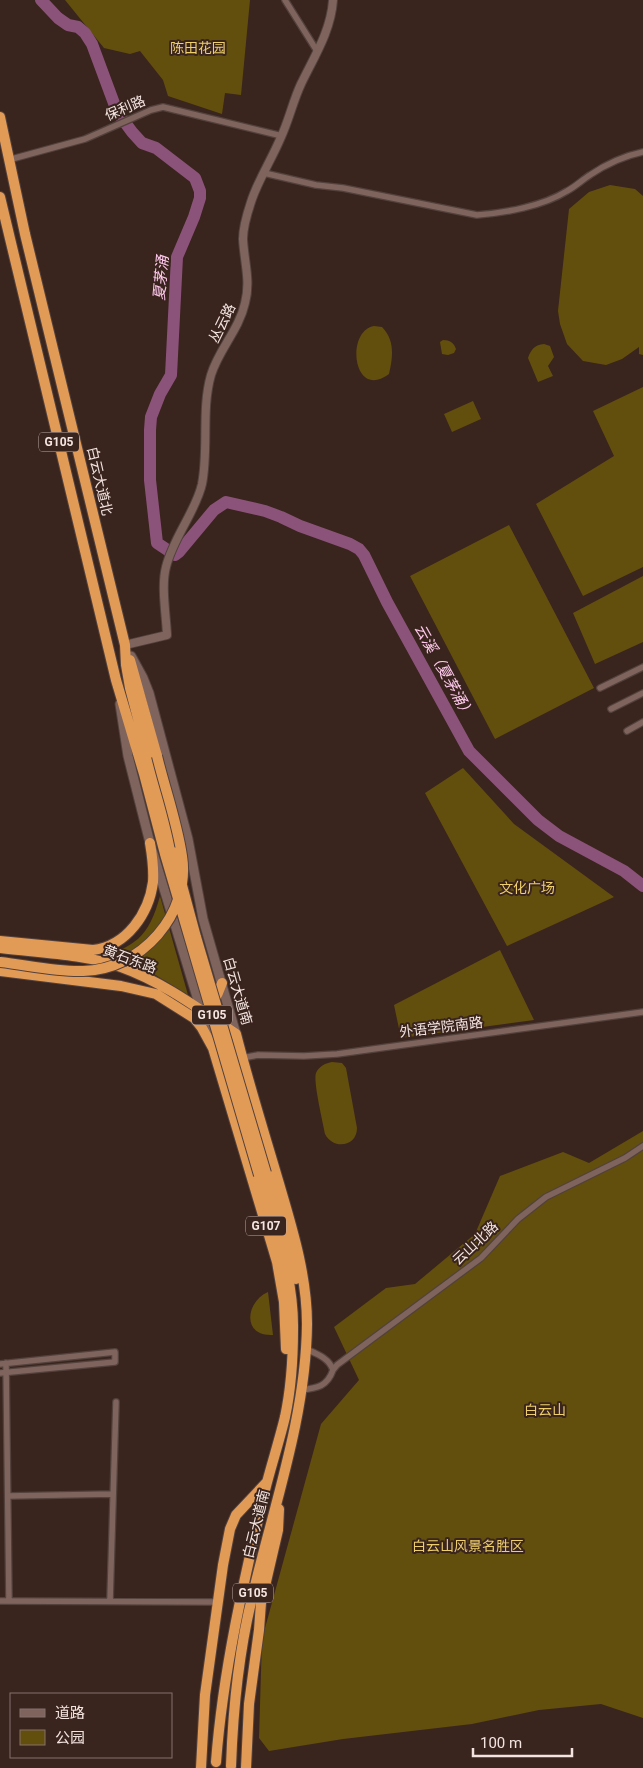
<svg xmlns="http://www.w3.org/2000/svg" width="643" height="1768" font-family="Roboto,'Noto Sans SC',sans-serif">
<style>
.green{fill:#624f0d}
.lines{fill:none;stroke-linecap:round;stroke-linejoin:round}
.river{stroke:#8c537a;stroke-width:12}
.minor-casing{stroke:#53413c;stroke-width:8}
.tertiary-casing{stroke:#53413c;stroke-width:10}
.secondary-casing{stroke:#53413c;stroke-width:11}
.trunk-casing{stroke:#53413c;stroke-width:12}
.minor{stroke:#7e645d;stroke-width:5.5}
.tertiary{stroke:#7e645d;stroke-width:8}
.secondary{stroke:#7e645d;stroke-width:9}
.trunk{stroke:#e29b56;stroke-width:10}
.trunk-bridge-casing{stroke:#53413c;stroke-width:12;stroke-linecap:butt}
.trunk-bridge{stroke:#e29b56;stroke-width:10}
.labels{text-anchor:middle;stroke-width:4;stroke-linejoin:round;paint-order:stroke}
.shield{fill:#3a241e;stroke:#bcaaa6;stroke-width:1}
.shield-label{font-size:12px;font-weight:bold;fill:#f3e4e0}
.park-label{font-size:14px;fill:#eecf6c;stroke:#3a241e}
.street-label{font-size:14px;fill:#f3e4e0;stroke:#3a241e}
.water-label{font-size:15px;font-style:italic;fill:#fec9ec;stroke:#3a241e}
</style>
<rect width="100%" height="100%" fill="#3a241e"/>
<path class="green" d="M 65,0 L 250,0 L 241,95 L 225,93 L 222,114 L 168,96 L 163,80 L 140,51 L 130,54 L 104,48 Z
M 610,185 L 635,189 L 643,196 L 643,355 L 639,354 L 639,347 L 622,359 L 606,365 L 583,361 L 567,344 L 560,324 L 558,311 L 569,209 L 589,192 Z
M 374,326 L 382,327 C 395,340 393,357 389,374 C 353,401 345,331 374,326 Z
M 443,340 C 450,340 454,343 456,349 L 454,353 L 448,355 L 442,354 L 440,342 Z
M 544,344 L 550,346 L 554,357 L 548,366 L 553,376 L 538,382 L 528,358 C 531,349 535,345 544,344 Z
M 643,387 L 643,567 L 583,596 L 536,504 L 614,456 L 593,411 Z
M 473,401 L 481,419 L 452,432 L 444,414 Z
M 509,525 L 594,688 L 495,739 L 410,576 Z
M 643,576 L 643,642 L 595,664 L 573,613 Z
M 463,768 L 514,824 L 614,897 L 507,946 L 425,793 Z
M 160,896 L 188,995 L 149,971 L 130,964 L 94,958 C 135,948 149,937 160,896 Z
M 500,950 L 534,1020 L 401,1038 L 394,1005 Z
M 332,1062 L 342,1063 L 346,1068 L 357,1128 C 357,1147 333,1150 325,1134 C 323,1122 313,1082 316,1073 C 319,1066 326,1063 332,1062 Z
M 643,1131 L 643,1718 L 601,1704 L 539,1710 L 472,1724 L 343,1739 L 269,1751 L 259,1738 L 262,1639 L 321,1424 L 359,1380 L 334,1327 L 386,1288 L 415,1284 L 475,1234 L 500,1176 L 563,1152 L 589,1163 Z
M 268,1292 L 273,1335 C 242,1337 245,1302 268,1292 Z"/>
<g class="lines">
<path class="river" d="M 41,0 L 58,18 L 68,25 L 78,27 L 85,33 L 92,44 L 115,106 L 121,117 L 132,132 L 142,143 L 156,148 L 195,178 L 200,191 L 200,198 L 194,217 L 177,257 L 171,375 L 160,394 L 151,417 L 150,430 L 150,480 L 157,543 L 175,555 L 179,552 L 214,510 L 226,502 L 265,511 L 281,517 L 300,526 L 350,544 L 359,549 L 364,555 L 387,602 L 469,751 L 538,820 L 559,836 L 624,871 L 643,886"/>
<defs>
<path id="minor" d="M 285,0 L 317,51
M 8,160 L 85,139 L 151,110 L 163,107 L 282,136
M 264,173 L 316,185 L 343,188 L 477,215 C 505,213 543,206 567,191 C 575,187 582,180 590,175 C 605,165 624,156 643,152
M 600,688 L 643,667
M 611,709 L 643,693
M 627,731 L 643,722
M 242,1058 L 258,1055 L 304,1056 L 337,1054 L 643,1012
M 6,1363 L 9,1601
M 0,1364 L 115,1352 L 115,1362 L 0,1373
M 333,1370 L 337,1365 L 481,1258 L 518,1219 L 546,1197 L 625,1158 L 643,1146
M 301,1390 C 317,1388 327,1387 333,1370 C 329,1358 317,1354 306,1349
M 8,1496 L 113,1494
M 0,1601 L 218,1602
M 110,1601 L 116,1402"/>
<path id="tertiary" d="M 125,645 L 167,635 C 166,614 161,586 166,567 C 173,538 196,511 202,484 C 209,448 201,410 211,375 C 219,349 239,330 245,303 C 251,281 244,261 243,239 C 243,227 247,214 251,202 C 258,180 272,159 281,137 C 289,120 293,101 301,84 C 314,57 331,31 333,0"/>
<path id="secondary" d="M 131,656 L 143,678 L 149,693 L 188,839 L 203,919 L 236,1034
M 120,704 L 128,756 L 150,843 L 208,1033"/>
<path id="trunk" d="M 0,117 L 25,234 L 125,645 L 126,665 L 130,688 L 173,852
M 0,197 L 116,680 L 144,774 L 165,854
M 130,660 L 157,756
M 0,941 L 93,950 C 127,946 149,913 153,882 C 154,869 152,855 150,843
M 0,948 C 40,953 83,954 121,967 C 163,982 199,1009 236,1034 C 249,1085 265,1136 280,1187 C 293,1231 307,1277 307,1324 C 306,1416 274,1505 253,1594 C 239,1649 233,1709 231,1766
M 0,971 L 121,986 L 156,994 L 194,1018 L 202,1028 L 213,1048 L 277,1262 L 284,1302 L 286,1349
M 211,1005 L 218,993 L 222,983
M 266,1173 L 288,1246 L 296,1279
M 216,1762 C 223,1670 244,1580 265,1490 C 271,1466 279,1442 285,1417 C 291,1389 293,1359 293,1330 C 294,1277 275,1226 259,1175
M 201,1768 L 205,1695 L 223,1565 L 230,1529 L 236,1515 L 267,1482
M 246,1768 L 249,1704 L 259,1630 L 261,1603 L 278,1530 L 279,1509"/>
</defs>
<use href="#minor" class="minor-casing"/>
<use href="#tertiary" class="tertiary-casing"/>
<use href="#secondary" class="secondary-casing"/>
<use href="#trunk" class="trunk-casing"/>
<use href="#minor" class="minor"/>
<use href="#tertiary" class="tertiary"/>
<use href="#secondary" class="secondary"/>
<use href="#trunk" class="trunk"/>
<defs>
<path id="trunk-bridge" d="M 173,852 L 196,937 L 266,1173
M 165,854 L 259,1175
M 0,962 C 27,965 56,972 83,971 C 141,970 191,914 182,856 C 177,822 165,789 157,756"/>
</defs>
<use href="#trunk-bridge" class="trunk-bridge-casing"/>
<use href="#trunk-bridge" class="trunk-bridge"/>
</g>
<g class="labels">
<g class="shield">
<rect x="39" y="432.5" width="40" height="19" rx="4"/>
<rect x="192" y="1005.5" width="40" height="19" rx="4"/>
<rect x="246" y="1216.5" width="40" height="19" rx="4"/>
<rect x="233" y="1583.5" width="40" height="19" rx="4"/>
</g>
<g class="shield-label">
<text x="59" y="446">G105</text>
<text x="212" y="1019">G105</text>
<text x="266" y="1230">G107</text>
<text x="253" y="1597">G105</text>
</g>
<g class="park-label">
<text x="198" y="53">陈田花园</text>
<text x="527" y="893">文化广场</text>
<text x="545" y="1415">白云山</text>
<text x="468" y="1551">白云山风景名胜区</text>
</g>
<g class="street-label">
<text transform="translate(125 108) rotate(-23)" y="5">保利路</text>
<text transform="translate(222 323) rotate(-64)" y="5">丛云路</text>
<text transform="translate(100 481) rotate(77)" y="5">白云大道北</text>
<text transform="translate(130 959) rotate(20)" y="5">黄石东路</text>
<text transform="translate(238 991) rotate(74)" y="5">白云大道南</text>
<text transform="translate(441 1027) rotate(-7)" y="5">外语学院南路</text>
<text transform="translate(475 1243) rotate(-43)" y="5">云山北路</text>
<text transform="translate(256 1524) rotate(-76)" y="5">白云大道南</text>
</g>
<g class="water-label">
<text transform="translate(161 278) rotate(-85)" y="5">夏茅涌</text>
<text transform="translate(444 671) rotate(61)" y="5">云溪（夏茅涌）</text>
</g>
</g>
<rect x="10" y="1693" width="162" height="65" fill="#3a241e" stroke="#84716c"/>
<rect x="20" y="1709" width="25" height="8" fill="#7e645d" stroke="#84716c"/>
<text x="55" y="1718" font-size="15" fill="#f3e4e0">道路</text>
<rect x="20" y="1730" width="25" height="15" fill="#624f0d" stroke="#84716c"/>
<text x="55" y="1743" font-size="15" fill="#f3e4e0">公园</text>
<path d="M473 1748v8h99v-8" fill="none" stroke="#f3e4e0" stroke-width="2.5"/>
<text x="480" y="1748" font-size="15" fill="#f3e4e0" stroke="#3a241e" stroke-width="4" paint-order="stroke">100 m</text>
</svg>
